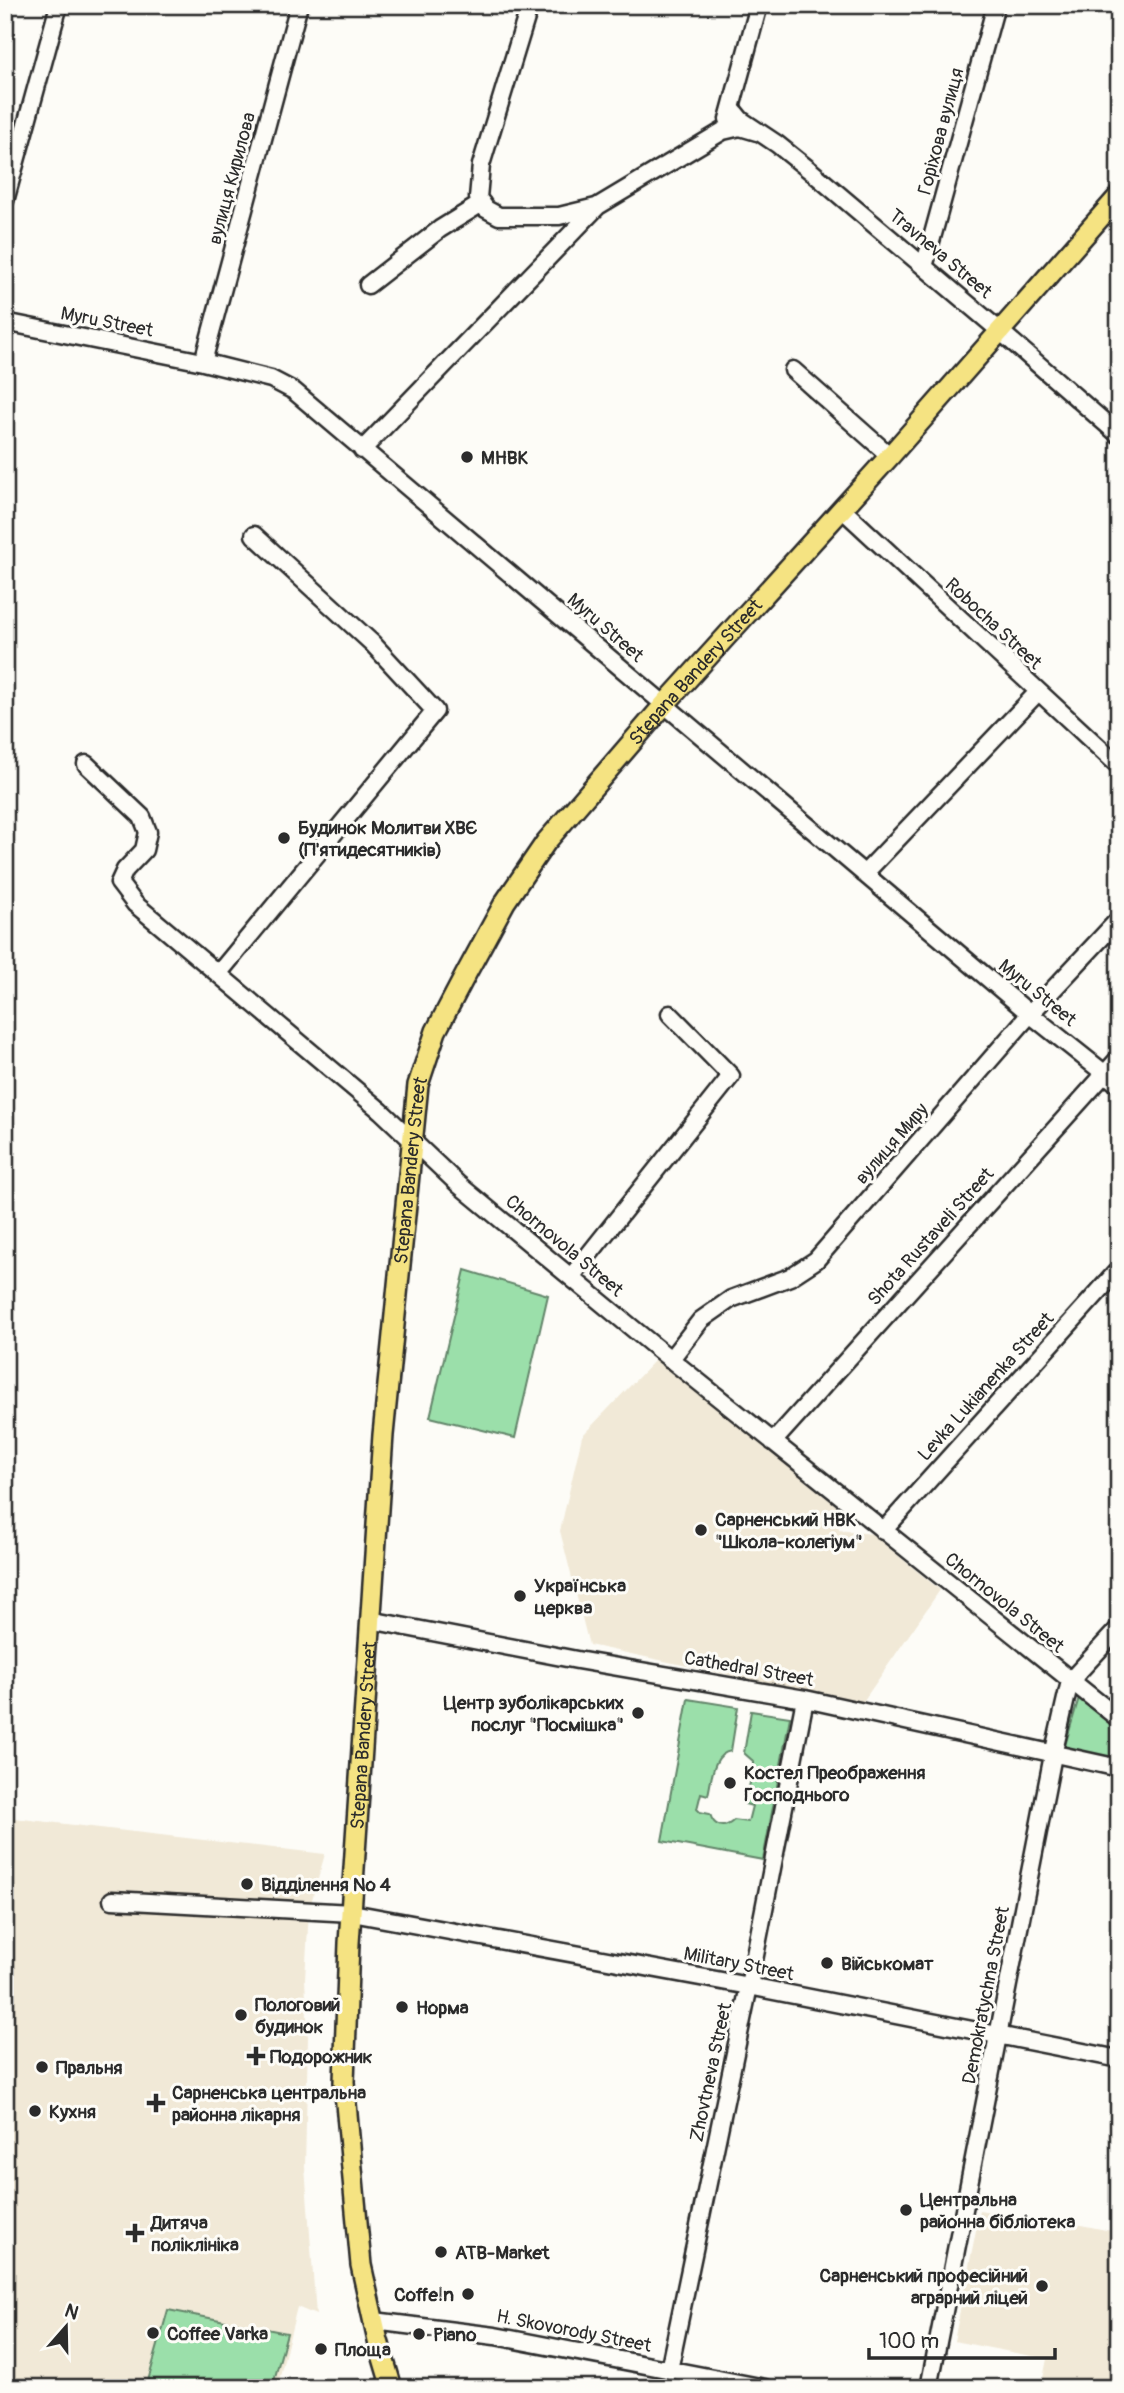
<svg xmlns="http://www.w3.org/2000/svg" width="1124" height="2393" font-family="Pangolin,sans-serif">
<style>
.built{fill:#f1e9d7}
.green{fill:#9bdfaa;stroke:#63856a;stroke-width:2}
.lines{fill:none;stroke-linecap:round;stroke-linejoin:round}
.minor-casing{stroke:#2b2b2b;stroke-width:21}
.major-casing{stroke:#2b2b2b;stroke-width:24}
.minor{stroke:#fdfcf7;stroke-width:16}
.major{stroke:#f5e382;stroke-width:19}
.poi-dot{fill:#2b2b2b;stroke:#fdfcf7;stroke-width:2.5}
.labels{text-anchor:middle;stroke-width:6;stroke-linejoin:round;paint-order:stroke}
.street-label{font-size:19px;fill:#2b2b2b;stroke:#fdfcf7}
.poi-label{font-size:19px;font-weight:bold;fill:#2b2b2b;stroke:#fdfcf7;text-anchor:start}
</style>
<rect width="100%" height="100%" fill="#fdfcf7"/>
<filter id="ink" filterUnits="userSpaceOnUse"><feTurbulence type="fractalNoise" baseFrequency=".0143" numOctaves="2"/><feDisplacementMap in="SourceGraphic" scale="14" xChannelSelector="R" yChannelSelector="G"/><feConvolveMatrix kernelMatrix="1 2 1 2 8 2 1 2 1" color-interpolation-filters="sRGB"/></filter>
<g filter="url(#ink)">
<path class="built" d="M 657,1358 L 839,1508 L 839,1530 L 872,1534 L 940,1590 L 862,1703 L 589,1645 L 560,1531 L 582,1436 Z
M 5,1817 L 325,1854 L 309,1910 L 305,1979 L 308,2038 L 305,2167 L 316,2315 L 297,2307 L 277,2388 L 5,2388 Z
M 980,2210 L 1065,2228 L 1066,2222 L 1111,2231 L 1113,2223 L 1119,2225 L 1119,2388 L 1041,2388 L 1047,2359 L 954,2341 Z"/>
<path class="green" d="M 465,1270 L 548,1295 L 515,1438 L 430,1417 Z
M 1080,1694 L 1119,1725 L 1119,1762 L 1064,1749 Z
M 688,1699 L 738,1707 L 731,1751 C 712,1754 712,1779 708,1795 L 701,1793 L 697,1809 L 700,1812 L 710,1814 C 714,1827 724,1830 734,1820 L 748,1822 L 752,1806 L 745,1804 L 753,1770 L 753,1761 L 744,1753 L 751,1711 L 790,1717 L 763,1860 L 662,1841 Z
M 168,2310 L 287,2333 L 272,2388 L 146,2388 Z"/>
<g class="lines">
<defs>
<path id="minor" d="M 530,5 L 481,165 L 478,198 L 486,209 L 499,216 L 559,216 L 596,207
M 732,109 L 741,120 L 777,144 L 812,172 L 1000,331 L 1119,435
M 728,119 L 759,5
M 5,201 L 59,5
M 924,267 L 996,5
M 368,285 L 440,229 L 482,203
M 5,322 L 203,362 L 271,379 L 294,391 L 1030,1014 L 1119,1085
M 203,362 L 299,5
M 793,370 L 890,456
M 362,450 L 598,206 L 723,131 L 740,127 L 757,132
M 842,509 L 1119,766
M 86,764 L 142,817 L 148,832 L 144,850 L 125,870 L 119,883 L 135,904 L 381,1111 L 458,1184 L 654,1346 L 1119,1719
M 864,874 L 1038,692
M 218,974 L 435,711 L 372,643 L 254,535
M 571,1277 L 731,1076 L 670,1014
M 670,1360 L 701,1320 L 731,1299 L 790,1277 L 816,1260 L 1030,1014 L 1119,919
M 773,1442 L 1119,1058
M 883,1531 L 1119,1269
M 370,1620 L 577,1660 L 805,1699 L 1119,1768
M 112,1900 L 352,1913 L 749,1986 L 1119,2059
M 374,2321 L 495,2336 L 765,2388
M 669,2370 L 749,1986 L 805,1699
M 929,2388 L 1053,1755 L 1070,1681 L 1119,1628"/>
<g id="major">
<path id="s1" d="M 392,2388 L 378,2341 L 361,2265 L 344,2082 L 349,1943 L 383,1435 L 418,1085 L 436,1031 L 467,972 L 505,902 L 546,842 L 664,705 L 890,456 L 1119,196"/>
</g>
</defs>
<use href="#minor" class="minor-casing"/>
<use href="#major" class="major-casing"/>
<use href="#minor" class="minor"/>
<use href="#major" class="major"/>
</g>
</g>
<g class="poi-dot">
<circle cx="467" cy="457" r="7"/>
<circle cx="284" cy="838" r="7"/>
<circle cx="701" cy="1530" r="7"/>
<circle cx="520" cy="1596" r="7"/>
<circle cx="638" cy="1713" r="7"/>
<circle cx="730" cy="1783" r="7"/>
<circle cx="247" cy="1884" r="7"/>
<circle cx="827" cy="1963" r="7"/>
<circle cx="402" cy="2007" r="7"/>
<circle cx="241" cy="2015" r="7"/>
<path d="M252.5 2045.5h7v7h7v7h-7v7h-7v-7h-7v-7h7z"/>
<circle cx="42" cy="2067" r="7"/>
<path d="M152.5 2092.5h7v7h7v7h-7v7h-7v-7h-7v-7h7z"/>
<circle cx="35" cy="2111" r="7"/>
<circle cx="906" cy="2210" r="7"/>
<path d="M131.5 2222.5h7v7h7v7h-7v7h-7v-7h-7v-7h7z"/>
<circle cx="441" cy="2252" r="7"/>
<circle cx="1042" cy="2286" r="7"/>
<circle cx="468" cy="2294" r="7"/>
<circle cx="153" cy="2333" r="7"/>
<circle cx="419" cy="2334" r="7"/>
<circle cx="321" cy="2349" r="7"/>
</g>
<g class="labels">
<g class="street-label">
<text transform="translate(940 131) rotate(-75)" y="7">Горіхова вулиця</text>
<text transform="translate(231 178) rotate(-75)" y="7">вулиця Кирилова</text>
<text transform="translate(941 253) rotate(40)" y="7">Travneva Street</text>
<text transform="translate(107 321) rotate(11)" y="7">Myru Street</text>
<text transform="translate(994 623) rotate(43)" y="7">Robocha Street</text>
<text transform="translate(606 627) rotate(41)" y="7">Myru Street</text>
<text dy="7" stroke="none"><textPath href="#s1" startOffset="1813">Stepana Bandery Street</textPath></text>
<text transform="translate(1038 992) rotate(39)" y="7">Myru Street</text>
<text transform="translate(891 1143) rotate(-49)" y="7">вулиця Миру</text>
<text dy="7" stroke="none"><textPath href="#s1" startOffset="1225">Stepana Bandery Street</textPath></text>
<text transform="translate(930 1236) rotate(-48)" y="7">Shota Rustaveli Street</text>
<text transform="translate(565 1245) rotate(40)" y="7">Chornovola Street</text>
<text transform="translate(985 1386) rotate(-48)" y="7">Levka Lukianenka Street</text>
<text transform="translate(1005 1602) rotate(39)" y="7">Chornovola Street</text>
<text transform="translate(749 1668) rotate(10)" y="7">Cathedral Street</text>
<text dy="7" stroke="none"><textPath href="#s1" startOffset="658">Stepana Bandery Street</textPath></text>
<text transform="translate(739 1963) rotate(11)" y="7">Military Street</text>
<text transform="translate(985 1995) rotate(-79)" y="7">Demokratychna Street</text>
<text transform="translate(710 2072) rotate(-78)" y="7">Zhovtneva Street</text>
<text transform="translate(574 2330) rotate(11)" y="7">H. Skovorody Street</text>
</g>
<g class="poi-label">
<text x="481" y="464">МНВК</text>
<text x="298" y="834">Будинок Молитви ХВЄ<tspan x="298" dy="22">(П'ятидесятників)</tspan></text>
<text x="715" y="1526">Сарненський НВК<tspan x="715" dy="22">"Школа-колегіум"</tspan></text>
<text x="534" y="1592">Українська<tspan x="534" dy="22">церква</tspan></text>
<text x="624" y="1709" text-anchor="end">Центр зуболікарських<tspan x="624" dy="22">послуг "Посмішка"</tspan></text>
<text x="744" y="1779">Костел Преображення<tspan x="744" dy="22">Господнього</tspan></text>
<text x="261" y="1891">Відділення № 4</text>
<text x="841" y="1970">Військомат</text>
<text x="255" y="2011">Пологовий<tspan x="255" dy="22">будинок</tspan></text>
<text x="416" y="2014">Норма</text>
<text x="270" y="2063">Подорожник</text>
<text x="56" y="2074">Пральня</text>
<text x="172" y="2099">Сарненська центральна<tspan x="172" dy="22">районна лікарня</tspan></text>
<text x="49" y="2118">Кухня</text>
<text x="920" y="2206">Центральна<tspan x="920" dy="22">районна бібліотека</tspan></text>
<text x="151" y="2229">Дитяча<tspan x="151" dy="22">поліклініка</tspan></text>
<text x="455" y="2259">ATB-Market</text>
<text x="1028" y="2282" text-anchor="end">Сарненський професійний<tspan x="1028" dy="22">аграрний ліцей</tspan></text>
<text x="454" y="2301" text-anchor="end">Coffe!n</text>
<text x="167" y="2340">Coffee Varka</text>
<text x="433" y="2341">Piano</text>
<text x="335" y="2356">Площа</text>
</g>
</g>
<rect width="1124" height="2393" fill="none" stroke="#fdfcf7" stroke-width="28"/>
<rect x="14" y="14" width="1096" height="2365" fill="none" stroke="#2b2b2b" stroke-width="2.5" filter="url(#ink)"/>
<g transform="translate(66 2327) rotate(20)" stroke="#fdfcf7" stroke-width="5" paint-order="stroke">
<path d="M0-5L12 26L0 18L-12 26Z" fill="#2b2b2b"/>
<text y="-10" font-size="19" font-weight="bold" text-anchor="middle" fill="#2b2b2b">N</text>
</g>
<path d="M869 2348v10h186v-10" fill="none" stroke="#2b2b2b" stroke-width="3.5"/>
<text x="879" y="2348" font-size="21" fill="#2b2b2b" stroke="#fdfcf7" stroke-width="5" paint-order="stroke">100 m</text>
</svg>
